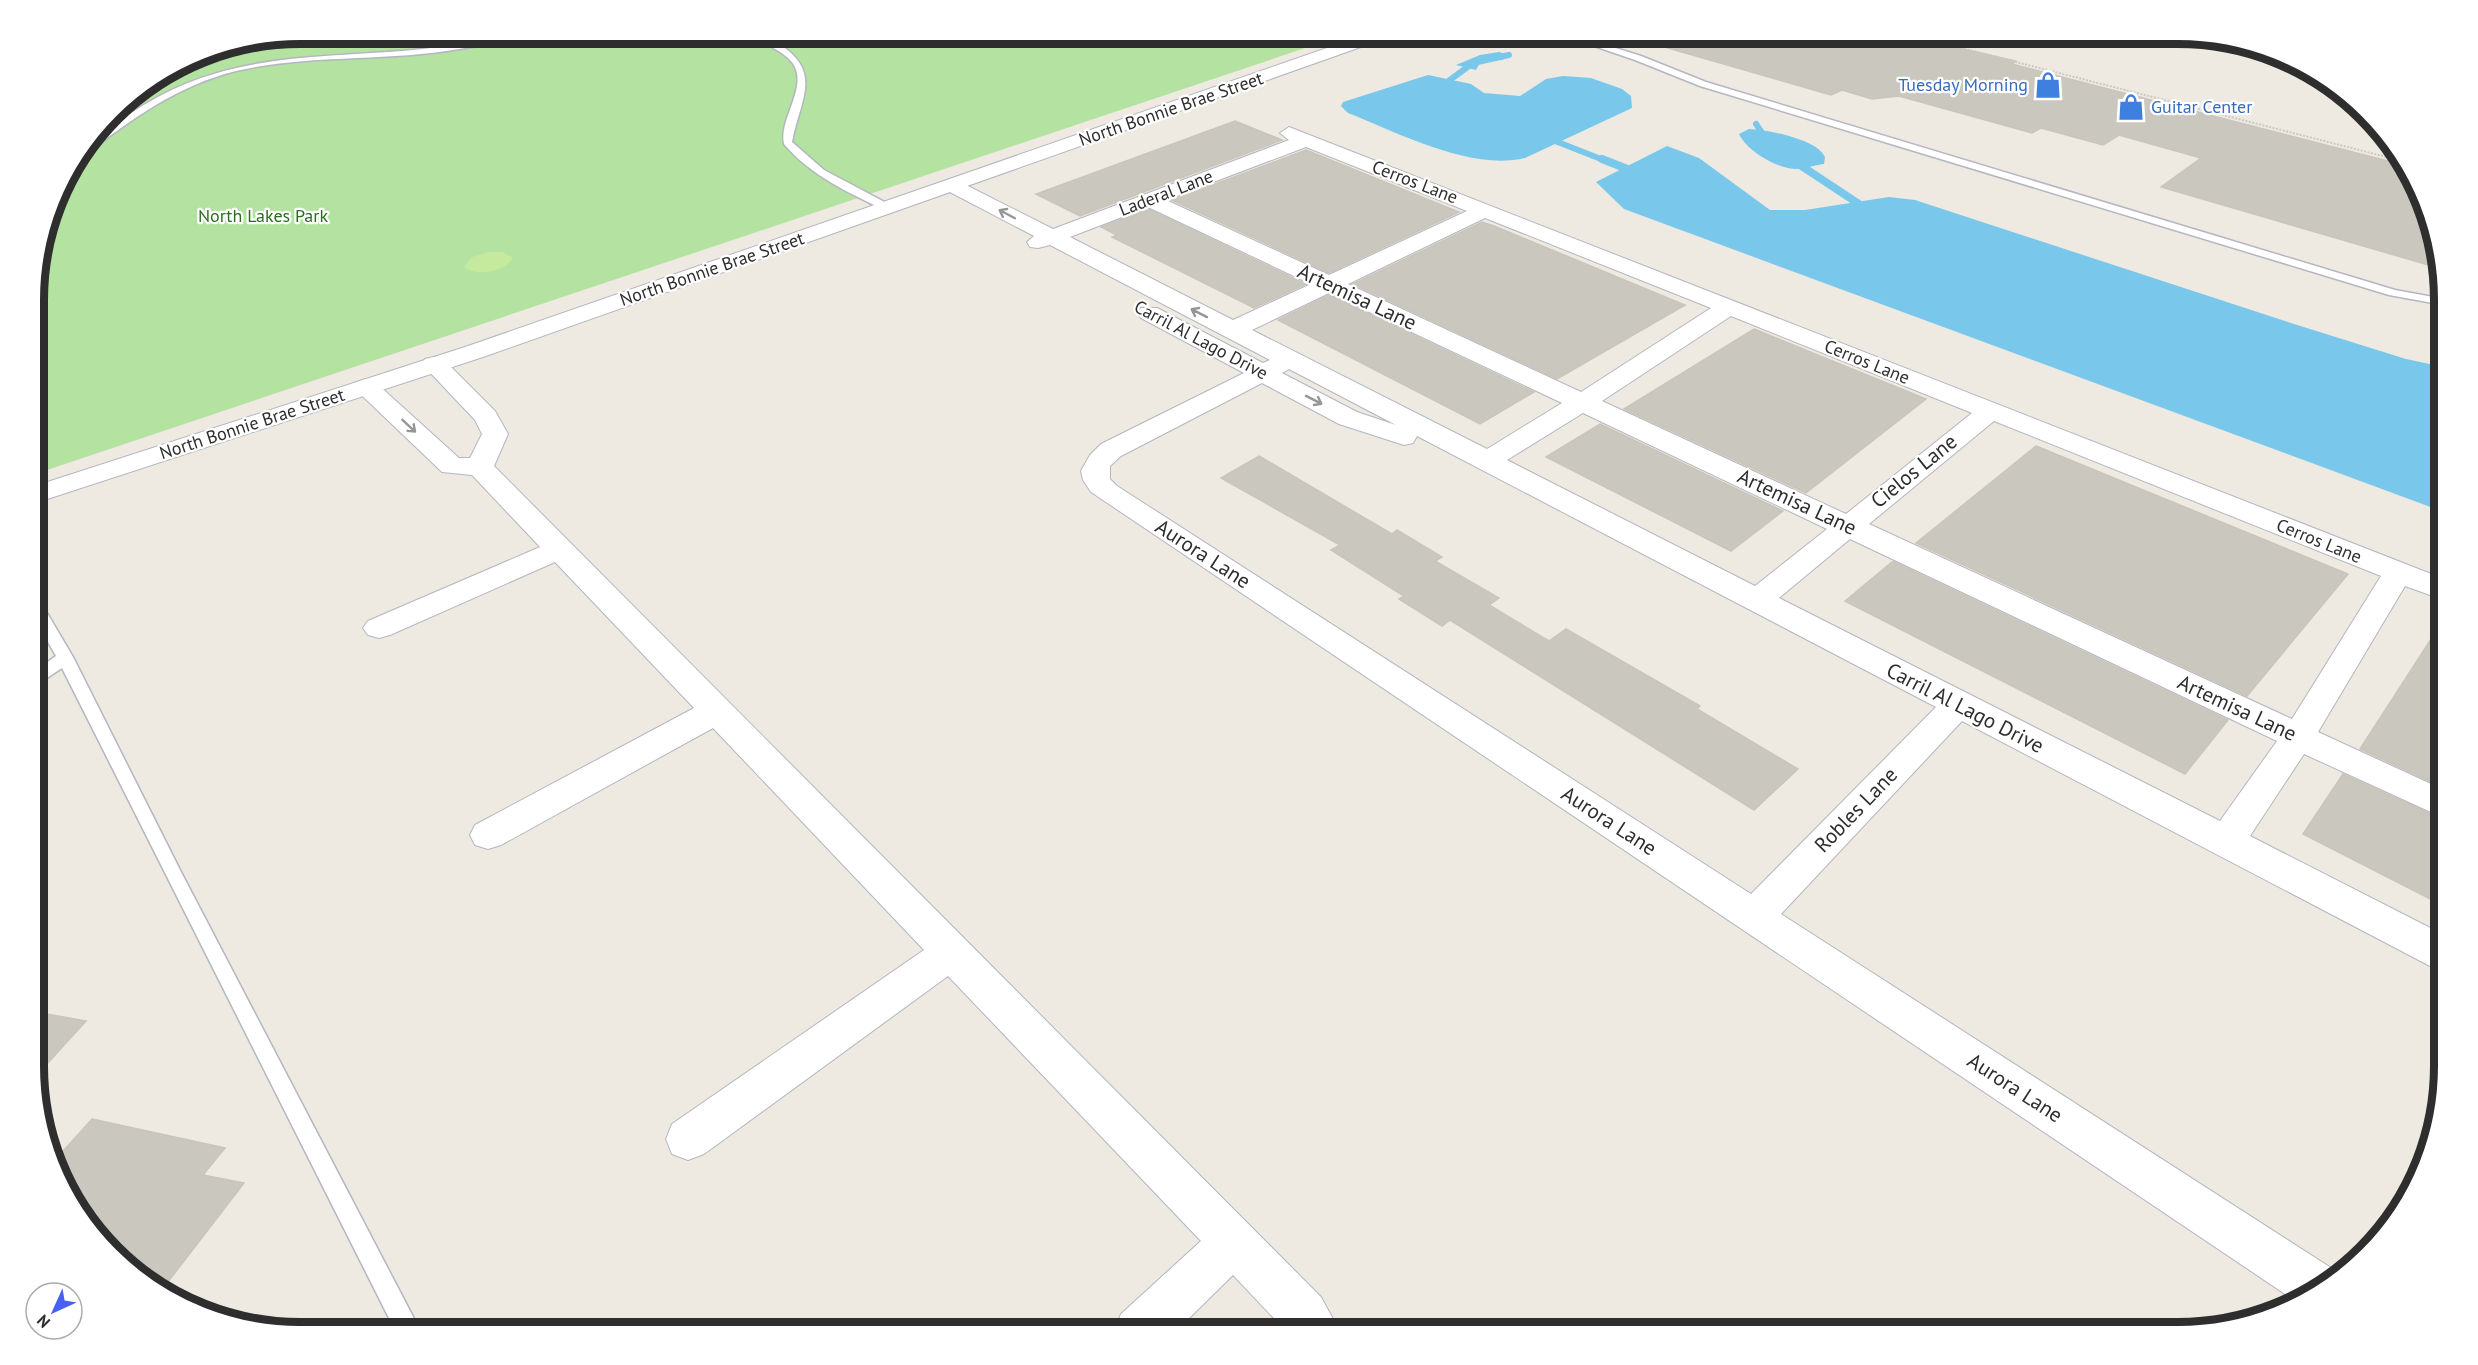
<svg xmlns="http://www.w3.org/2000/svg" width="2478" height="1365" font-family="'PT Sans',sans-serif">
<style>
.green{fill:#b4e2a0}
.pitch{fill:#c5e99d}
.water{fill:#79c8eb}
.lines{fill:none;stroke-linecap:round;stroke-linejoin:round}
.stream-far1{stroke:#79c8eb;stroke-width:6}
.stream{stroke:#79c8eb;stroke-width:8}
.building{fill:#cac7bf;stroke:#cac5ba;stroke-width:1.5}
.service-casing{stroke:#b4b6c0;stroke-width:3}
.minor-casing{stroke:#b4b6c0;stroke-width:2}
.secondary-casing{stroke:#b4b6c0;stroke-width:2}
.path{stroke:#c9c9c9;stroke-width:2;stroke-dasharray:2 1.5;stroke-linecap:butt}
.service{fill:#fff;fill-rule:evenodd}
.minor{fill:#fff;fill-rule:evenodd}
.secondary{fill:#fff;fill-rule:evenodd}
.oneway{stroke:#969696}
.labels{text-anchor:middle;stroke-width:4.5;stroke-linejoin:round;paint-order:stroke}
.far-shop-label{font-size:18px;fill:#366cbe;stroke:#fff;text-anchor:end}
.far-street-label{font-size:18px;fill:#2e2e2e;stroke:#fff}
.far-park-label{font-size:18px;fill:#2a6b1e;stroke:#fff}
.street-label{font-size:21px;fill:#2e2e2e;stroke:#fff}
.rim{fill:none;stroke:#2e2e2e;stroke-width:8}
</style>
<rect width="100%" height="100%" fill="#eee9e1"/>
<path class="green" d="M 299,33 L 1350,33 L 35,474 L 35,265 L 61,181 L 123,99 L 198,53 Z"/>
<path class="pitch" d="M 488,252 L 503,252 L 513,258 C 505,272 477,277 464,267 L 472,257 Z"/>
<path class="water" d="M 299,33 L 456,33 C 383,44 305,42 237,52 L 251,46 L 250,43 Z
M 1499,52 L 1509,55 L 1502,60 L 1481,61 L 1476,70 L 1456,65 L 1480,55 Z
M 1428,75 L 1471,84 L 1484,93 L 1520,96 L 1546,79 L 1563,76 L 1591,78 L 1622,89 L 1631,96 L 1632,108 L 1525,158 C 1470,171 1399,133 1348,113 L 1341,106 L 1343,102 Z
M 1749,129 C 1768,130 1817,139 1825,157 L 1824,164 C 1815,165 1804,169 1795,169 C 1776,168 1747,151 1739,134 Z
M 1667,146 L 1699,158 L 1770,210 L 1805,210 L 1889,197 L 1915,200 L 2294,324 L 2406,359 L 2444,367 L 2444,512 L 1624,209 L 1596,182 Z"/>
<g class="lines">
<path class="stream-far1" d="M 1444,88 L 1443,85 L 1473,63 L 1509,55
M 1756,124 L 1769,143
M 1545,137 L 1606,161
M 1790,159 L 1793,161"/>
<path class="stream" d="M 1602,159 L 1640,174
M 1791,159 L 1868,210"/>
</g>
<path class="building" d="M 1649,33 L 1894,33 L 2016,61 L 2012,64 L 2407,166 L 2431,214 L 2442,269 L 2161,187 L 2201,158 L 2119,135 L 2103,145 L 2041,128 L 2032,133 L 1899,96 L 1872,99 L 1842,90 L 1831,95 L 1647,42 Z
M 1235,121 L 1282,140 L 1080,216 L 1036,194 Z
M 1306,150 L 1459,212 L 1329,273 L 1172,200 Z
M 1148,209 L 1306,284 L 1254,308 L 1112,237 L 1117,235 L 1101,227 Z
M 1482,222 L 1494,226 L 1685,305 L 1557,379 L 1353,284 Z
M 1329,295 L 1534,392 L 1480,424 L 1278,320 Z
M 1754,329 L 1926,399 L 1806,493 L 1624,409 Z
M 1600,424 L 1783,511 L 1731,551 L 1546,457 Z
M 2036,446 L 2348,574 L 2247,696 L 1916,543 Z
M 1259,456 L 1392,534 L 1397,530 L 1442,557 L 1435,561 L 1499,598 L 1489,605 L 1549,641 L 1566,629 L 1700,706 L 1697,709 L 1798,769 L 1754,810 L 1450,620 L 1442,626 L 1399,599 L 1404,596 L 1331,550 L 1340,545 L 1221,478 Z
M 1892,562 L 1894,562 L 2228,720 L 2185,774 L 1845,601 Z
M 2444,619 L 2444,788 L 2360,749 Z
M 2343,774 L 2444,820 L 2444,906 L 2303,834 Z
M 35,1012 L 86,1021 L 35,1077 Z
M 92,1119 L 225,1148 L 203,1175 L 244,1183 L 161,1291 L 78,1214 L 57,1158 Z"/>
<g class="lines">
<defs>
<path id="service" d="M 516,33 L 535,33 C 523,41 476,46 459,49 C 386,62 309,54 236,71 C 179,85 131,119 85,155 L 80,155 C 95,136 115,123 136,110 C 225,52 313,59 413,50 C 448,47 482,39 516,33 Z
M 748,33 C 761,33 772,39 782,46 C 823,74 799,102 792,142 L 824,170 L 892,206 L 892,210 L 884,210 C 848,192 811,176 784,144 C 778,117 814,81 788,58 C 776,47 760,43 748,33 Z
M 1556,33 L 1568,33 L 1641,56 L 1706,82 L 2395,290 L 2444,299 L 2444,305 L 2389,295 L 1700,86 L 1635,60 Z
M 35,600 L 40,601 L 73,657 L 181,872 L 421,1332 L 396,1332 L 62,668 L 35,686 L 35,671 L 56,656 L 35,619 Z"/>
<path id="minor" d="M 1289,127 L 2444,579 L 2444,600 L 2405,586 L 2318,732 L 2444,790 L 2444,818 L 2304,754 L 2250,836 L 2444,935 L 2444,970 L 2430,966 L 1962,721 L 1781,914 L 2339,1273 L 2326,1287 L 2297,1302 L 1091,492 L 1083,480 L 1081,471 L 1090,455 L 1101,444 L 1244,373 L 1141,318 L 1137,313 L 1141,308 L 1157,308 L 1263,363 L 1270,360 L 1050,245 L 1038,248 L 1030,247 L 1027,242 L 1034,236 L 946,190 L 943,186 L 946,182 L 960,182 L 1053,229 L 1289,140 L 1280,133 ZM 1306,147 L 1467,211 L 1329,275 L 1166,200 ZM 1148,207 L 1311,284 L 1233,320 L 1070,237 ZM 1485,218 L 1711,308 L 1581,392 L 1348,284 ZM 1329,293 L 1562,403 L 1487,449 L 1252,330 ZM 1731,316 L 1972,413 L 1846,514 L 1602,401 ZM 1289,369 L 1396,425 L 1357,412 L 1282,373 ZM 1262,383 L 1339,424 L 1404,445 L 1413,443 L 1417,436 L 1936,707 L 1751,894 L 1117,486 L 1110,479 L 1110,466 L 1121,456 ZM 1583,413 L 1827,529 L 1755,586 L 1507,460 ZM 1994,421 L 2381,576 L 2292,719 L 1869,524 ZM 1850,539 L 2277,741 L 2220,821 L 1779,598 Z
M 434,357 L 443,359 L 495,411 L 508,434 L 494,466 L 1321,1297 L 1340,1332 L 1287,1332 L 1233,1275 L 1175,1332 L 1114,1332 L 1121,1314 L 1201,1241 L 948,976 L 704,1154 L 688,1160 L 672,1154 L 666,1139 L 672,1124 L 924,950 L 713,728 L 501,845 L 488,849 L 475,845 L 470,835 L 475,825 L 694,708 L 555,562 L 390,635 L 379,638 L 368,635 L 363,628 L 368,621 L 540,547 L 472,475 L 442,472 L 353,387 L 357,382 L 366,379 L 375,382 L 459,458 L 470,458 L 482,434 L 475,420 L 422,364 L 425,359 Z"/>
<path id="secondary" d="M 1370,33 L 1394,33 L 1392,36 L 483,357 L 35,503 L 35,486 L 465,347 Z"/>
</defs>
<use href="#service" class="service-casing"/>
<use href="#minor" class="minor-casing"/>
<use href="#secondary" class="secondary-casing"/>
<path class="path" d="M 1903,33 L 2406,162"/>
<use href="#service" class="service"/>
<use href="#minor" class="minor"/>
<use href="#secondary" class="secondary"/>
</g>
<defs><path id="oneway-shaft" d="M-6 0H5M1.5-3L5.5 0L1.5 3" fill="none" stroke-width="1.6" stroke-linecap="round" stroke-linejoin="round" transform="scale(1.5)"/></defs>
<g class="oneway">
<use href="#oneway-shaft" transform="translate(1007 214) rotate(-152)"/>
<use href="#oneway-shaft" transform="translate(1199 313) rotate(-153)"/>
<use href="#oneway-shaft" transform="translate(1314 400) rotate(27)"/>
<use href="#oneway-shaft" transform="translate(409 426) rotate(43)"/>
</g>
<defs>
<symbol id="shop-bare" viewBox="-9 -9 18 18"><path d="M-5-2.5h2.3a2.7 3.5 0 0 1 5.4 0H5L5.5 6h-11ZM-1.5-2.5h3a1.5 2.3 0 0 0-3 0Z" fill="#3f7fe0" stroke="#fff" stroke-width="2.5" paint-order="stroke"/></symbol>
</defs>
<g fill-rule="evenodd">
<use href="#shop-bare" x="2029" y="66" width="38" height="38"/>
<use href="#shop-bare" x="2112" y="88" width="38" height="38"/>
</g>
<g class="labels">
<g class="far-shop-label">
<text x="2028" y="91">Tuesday Morning</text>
<text x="2151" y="113" text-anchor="start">Guitar Center</text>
</g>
<g class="far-street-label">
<text transform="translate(1171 109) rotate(-19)" y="6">North Bonnie Brae Street</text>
<text transform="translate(1415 182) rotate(21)" y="6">Cerros Lane</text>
<text transform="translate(1166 193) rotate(-21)" y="6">Laderal Lane</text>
<text transform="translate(712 269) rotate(-19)" y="6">North Bonnie Brae Street</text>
<text transform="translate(1201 340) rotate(28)" y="6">Carril Al Lago Drive</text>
<text transform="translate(1867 362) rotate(22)" y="6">Cerros Lane</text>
<text transform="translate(252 424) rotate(-18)" y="6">North Bonnie Brae Street</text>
<text transform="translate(2319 541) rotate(22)" y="6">Cerros Lane</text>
</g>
<g class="far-park-label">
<text x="263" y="222">North Lakes Park</text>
</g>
<g class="street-label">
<text transform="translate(1357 297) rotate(25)" y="7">Artemisa Lane</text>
<text transform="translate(1914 471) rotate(-39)" y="7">Cielos Lane</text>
<text transform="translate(1797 502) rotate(25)" y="7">Artemisa Lane</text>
<text transform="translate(1203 554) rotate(33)" y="7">Aurora Lane</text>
<text transform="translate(1965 708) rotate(27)" y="7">Carril Al Lago Drive</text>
<text transform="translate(2237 708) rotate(25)" y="7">Artemisa Lane</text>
<text transform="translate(1856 810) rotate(-46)" y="7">Robles Lane</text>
<text transform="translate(1609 821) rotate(33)" y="7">Aurora Lane</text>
<text transform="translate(2015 1088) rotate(33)" y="7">Aurora Lane</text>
</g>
</g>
<path d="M0 0H2478V1365H0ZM300 44H2178A256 256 0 0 1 2434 300V1066A256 256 0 0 1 2178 1322H300A256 256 0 0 1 44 1066V300A256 256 0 0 1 300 44Z" fill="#fff" fill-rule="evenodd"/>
<path class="rim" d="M300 44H2178A256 256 0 0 1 2434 300V1066A256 256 0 0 1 2178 1322H300A256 256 0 0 1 44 1066V300A256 256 0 0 1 300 44Z"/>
<g transform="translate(54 1311) rotate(225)"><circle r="28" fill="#ffffff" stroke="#ababab" stroke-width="1.5"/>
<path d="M0-4.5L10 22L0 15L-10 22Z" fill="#4860f4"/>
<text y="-9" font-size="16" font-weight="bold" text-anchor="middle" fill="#2e2e2e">N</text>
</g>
</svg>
